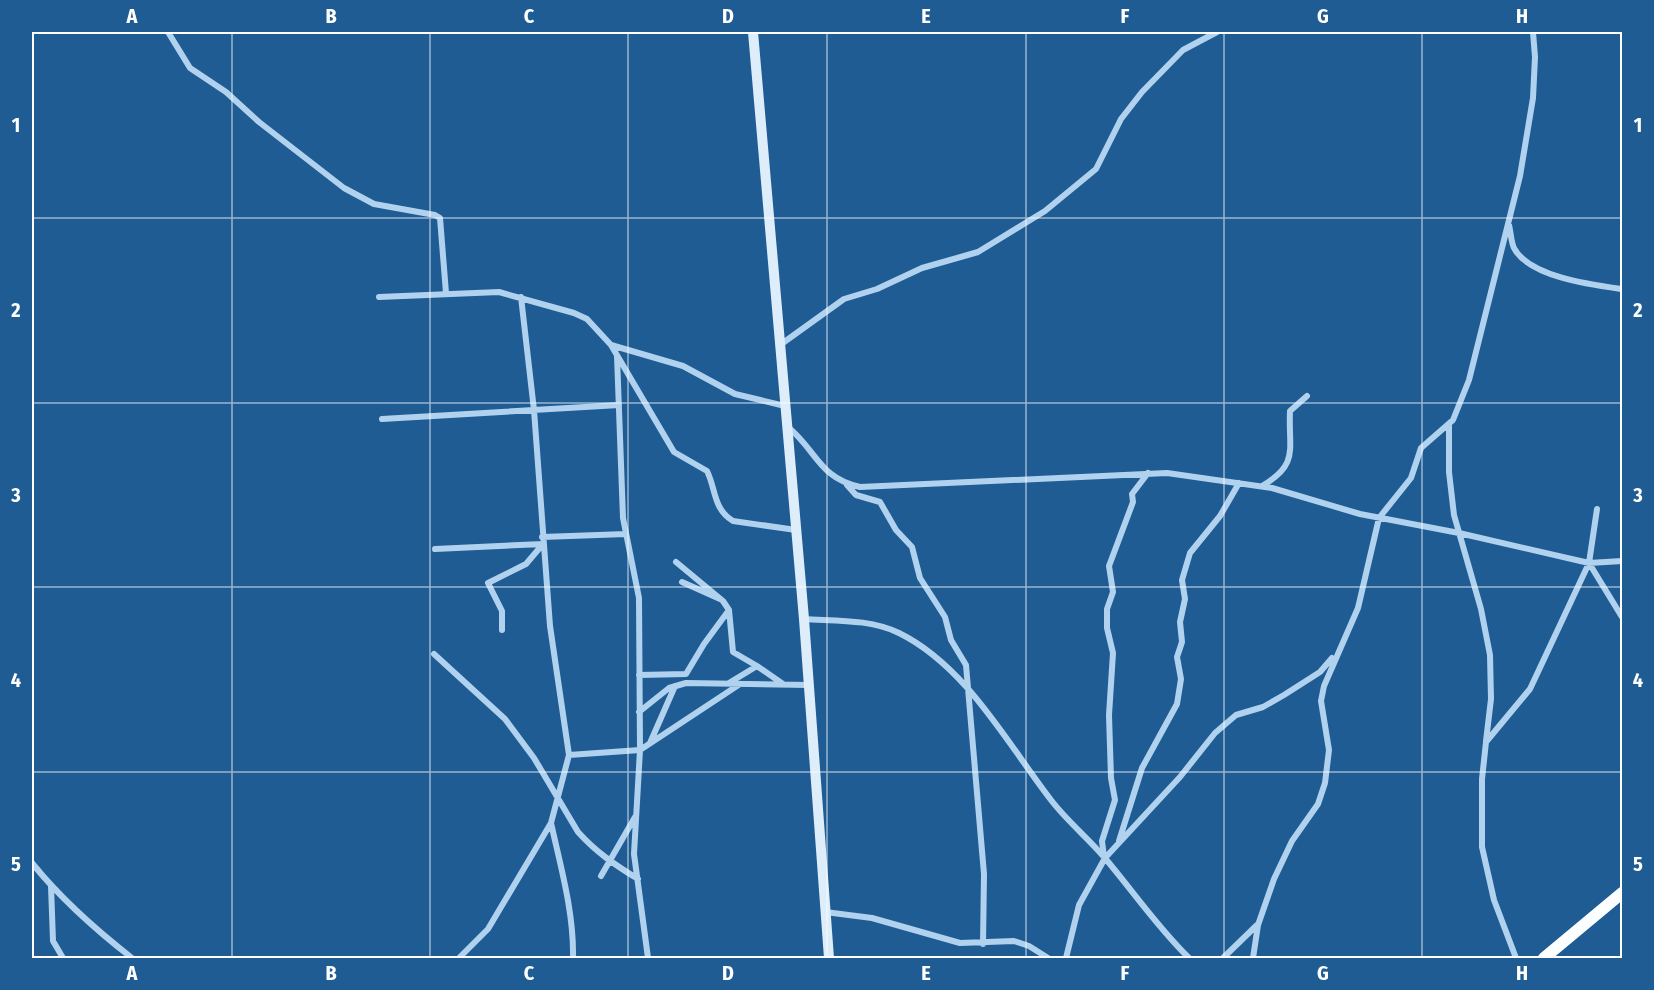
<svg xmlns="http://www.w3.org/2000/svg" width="1654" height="990" font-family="'Fira Sans Condensed',sans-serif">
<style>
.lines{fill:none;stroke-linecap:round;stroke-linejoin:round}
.minor{stroke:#b1d2ee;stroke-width:6}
.secondary{stroke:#deedfa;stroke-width:10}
.trunk{stroke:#fcfeff;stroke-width:12}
.grid{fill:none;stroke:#fff;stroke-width:1.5;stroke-opacity:0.55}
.neatline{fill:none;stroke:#fff;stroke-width:2}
.grid-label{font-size:20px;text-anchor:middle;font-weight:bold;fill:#fff}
</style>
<rect width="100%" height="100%" fill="#1f5c94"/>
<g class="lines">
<path class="minor" d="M 168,32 L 190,68 L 226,92 L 259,122 L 344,188 L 374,204 L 435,215 L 440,218 L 446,293
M 1509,225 C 1511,233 1511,242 1514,248 C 1529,277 1593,285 1622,289
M 379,297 L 499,292 L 574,313 L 587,319 L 611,345 L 674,452 L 707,471 C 716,489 713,509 733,521 L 796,530
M 521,297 L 534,410 L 550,626 L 569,755
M 611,345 L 683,366 L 735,394 L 785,406
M 780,345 L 844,299 L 877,289 L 922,268 L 978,252 L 1045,211 L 1096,169 L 1121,119 L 1142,92 L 1183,50 L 1217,32
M 617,356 L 623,518 L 639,598 L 640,750 L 634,854 L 648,958
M 382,419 L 619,405
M 1449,426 L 1449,472 L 1454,515 L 1481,609 L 1490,655 L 1491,699 L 1486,741
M 788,427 C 817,451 819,478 860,487 L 1167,473 L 1272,488 L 1360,514 L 1459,533 L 1589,563 L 1622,561
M 847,485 L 856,495 L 880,502 L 896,530 L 912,547 L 920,578 L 945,617 L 951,640 L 966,665 L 984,874 L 983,944
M 1262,486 C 1300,464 1288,449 1290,411 L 1307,396
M 1597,509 L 1589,563 L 1622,617
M 542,537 L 626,534
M 435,549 L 543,544
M 676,562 L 723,601 L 729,610
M 682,582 L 720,599
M 804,619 C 835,621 871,619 899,633 C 966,666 1007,743 1051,800 C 1067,821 1087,837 1104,857 C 1133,891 1157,927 1189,958
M 502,630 L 502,611 L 488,583 L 526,564 L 543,544
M 434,654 L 505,719 L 534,758 L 578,832 C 596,852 615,865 638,879
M 639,675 L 686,674 L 704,644 L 729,610 L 733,652 L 757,666
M 729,683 L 757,666 L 783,684
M 639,712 L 669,688 L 686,683 L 808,685
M 650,743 L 675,686
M 551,823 C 561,868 574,913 573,958
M 1119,841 L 1142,768 L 1177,704 L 1181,679 L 1177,657 L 1182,642 L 1180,622 L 1185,599 L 1182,580 L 1190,553 L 1220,516 L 1239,483
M 1104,857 L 1102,841 L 1115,800 L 1111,778 L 1109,715 L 1113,653 L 1107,628 L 1107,609 L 1113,592 L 1109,566 L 1133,502 L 1132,494 L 1148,473
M 32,863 C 61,899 96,930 132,958
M 601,876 L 635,817
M 51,886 L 53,941 L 63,958
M 825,912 L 872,918 L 960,943 L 1014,941 L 1029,946 L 1048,958
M 459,958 L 488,929 L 551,823 L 569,755 L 640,750 L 740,684
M 1066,958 L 1079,905 L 1105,858 L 1180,777 L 1215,733 L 1236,715 L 1263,707 L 1284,695 L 1320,672 L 1332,658
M 1223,958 L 1257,925
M 1253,958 L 1258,925 L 1274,879 L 1292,841 L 1318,804 L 1325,783 L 1329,750 L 1321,701 L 1324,686 L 1358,608 L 1379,518 L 1411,478 L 1421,448 L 1453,420 L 1469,380 L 1520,176 L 1533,98 L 1535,57 L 1533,32
M 1516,958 L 1494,900 L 1482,847 L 1482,779 L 1486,742 L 1530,689 L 1589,563"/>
<path class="secondary" d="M 753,32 L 804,619 L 829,958"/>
<path class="trunk" d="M 1544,958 L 1622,893"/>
</g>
<path class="grid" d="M 232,32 L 232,958M 430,32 L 430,958M 628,32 L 628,958M 827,32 L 827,958M 1026,32 L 1026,958M 1224,32 L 1224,958M 1422,32 L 1422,958M 32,218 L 1622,218M 32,403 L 1622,403M 32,587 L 1622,587M 32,772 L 1622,772"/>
<rect width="1654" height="990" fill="none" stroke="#1f5c94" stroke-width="66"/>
<rect x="33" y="33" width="1588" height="924" class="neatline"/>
<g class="grid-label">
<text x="132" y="23">A</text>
<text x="331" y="23">B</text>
<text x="529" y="23">C</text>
<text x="728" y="23">D</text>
<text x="926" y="23">E</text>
<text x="1125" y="23">F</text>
<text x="1323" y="23">G</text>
<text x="1522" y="23">H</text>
<text x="16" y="132">1</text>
<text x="1638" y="132">1</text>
<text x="16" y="317">2</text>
<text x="1638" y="317">2</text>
<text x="16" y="502">3</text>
<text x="1638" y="502">3</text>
<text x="16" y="687">4</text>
<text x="1638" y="687">4</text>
<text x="16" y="871">5</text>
<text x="1638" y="871">5</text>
<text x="132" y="980">A</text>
<text x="331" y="980">B</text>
<text x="529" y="980">C</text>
<text x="728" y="980">D</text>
<text x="926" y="980">E</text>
<text x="1125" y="980">F</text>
<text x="1323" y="980">G</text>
<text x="1522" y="980">H</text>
</g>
</svg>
